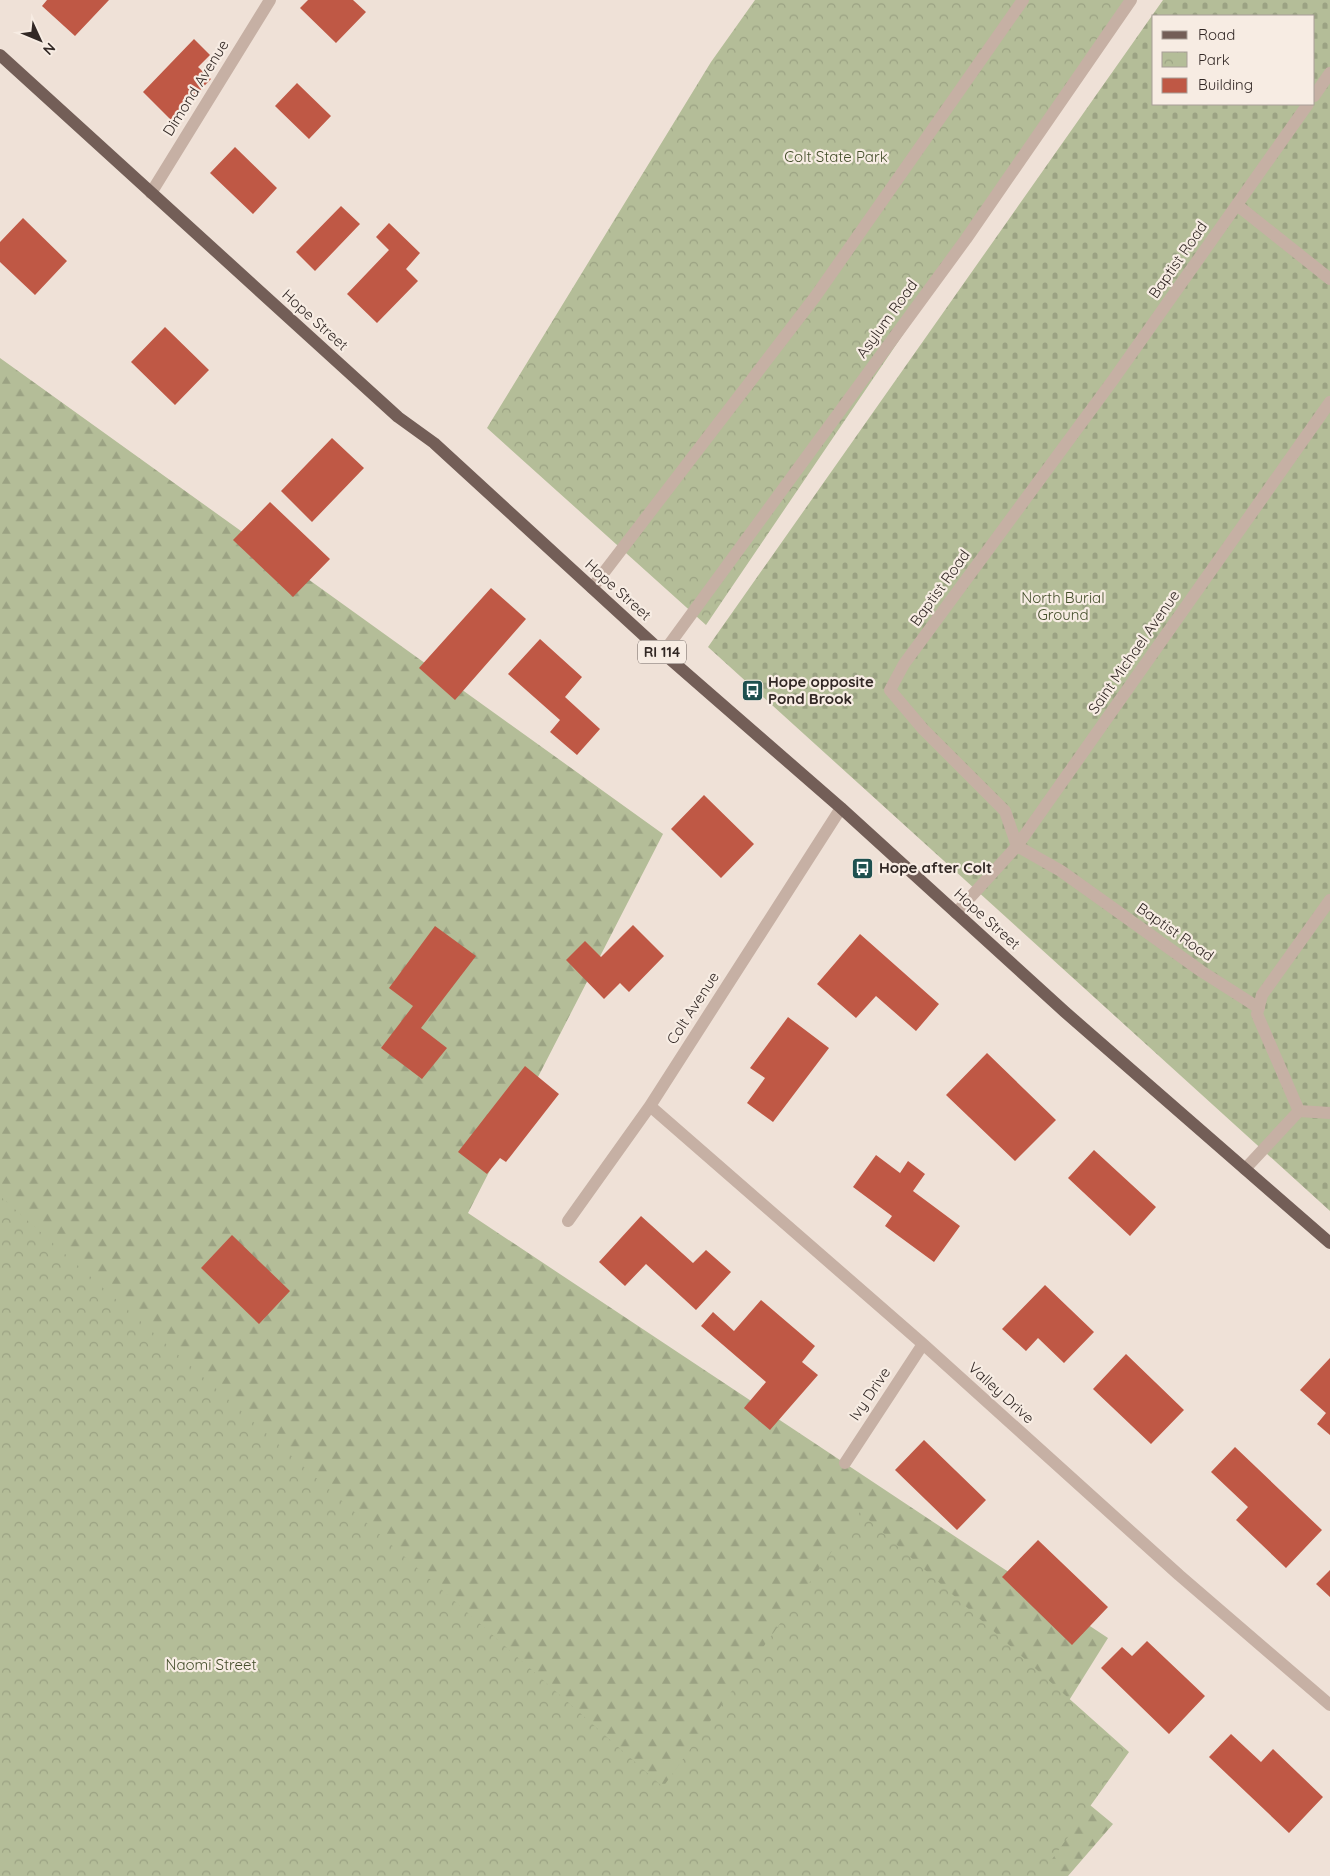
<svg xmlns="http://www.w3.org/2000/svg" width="1330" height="1876" font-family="Quicksand,sans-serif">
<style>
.forest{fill:url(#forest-firs)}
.cemetery{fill:url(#cemetery-stones);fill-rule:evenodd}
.park{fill:url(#park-crowns)}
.building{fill:#bf5845}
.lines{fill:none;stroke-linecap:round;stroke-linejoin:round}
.minor{stroke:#c6b0a4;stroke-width:12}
.major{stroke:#735e57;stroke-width:12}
.labels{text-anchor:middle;stroke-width:4.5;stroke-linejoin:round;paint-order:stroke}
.shield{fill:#f7ece3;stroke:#6d635e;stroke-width:1}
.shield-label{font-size:14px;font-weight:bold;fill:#322825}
.street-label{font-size:15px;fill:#322825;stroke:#f7ece3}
.park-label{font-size:15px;fill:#444e2b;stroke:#f7ece3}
.poi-label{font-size:15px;font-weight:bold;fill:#322825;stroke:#f7ece3;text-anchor:start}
</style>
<defs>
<pattern id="forest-firs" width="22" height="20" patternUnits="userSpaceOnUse" patternTransform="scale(1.25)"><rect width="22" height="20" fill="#b4bd98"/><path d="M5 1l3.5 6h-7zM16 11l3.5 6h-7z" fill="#9ba283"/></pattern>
<pattern id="cemetery-stones" width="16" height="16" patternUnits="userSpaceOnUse" patternTransform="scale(1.25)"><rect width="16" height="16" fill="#b4bd98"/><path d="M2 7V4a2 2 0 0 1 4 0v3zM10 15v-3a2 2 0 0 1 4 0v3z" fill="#9ba283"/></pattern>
<pattern id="park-crowns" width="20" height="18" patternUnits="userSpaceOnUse" patternTransform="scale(1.25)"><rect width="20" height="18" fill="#b4bd98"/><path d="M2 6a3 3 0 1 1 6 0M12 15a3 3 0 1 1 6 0" fill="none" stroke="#9ba283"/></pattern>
</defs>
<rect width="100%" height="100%" fill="#efe1d7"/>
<path class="forest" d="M 0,358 L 663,834 L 468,1213 L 1108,1638 L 1033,1758 L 1113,1824 L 1068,1876 L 0,1876 Z"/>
<path class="cemetery" d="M 1163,0 L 1330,0 L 1330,1211 L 708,647 ZM 1154,16 L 1314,16 L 1314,104 L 1154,104 Z"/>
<path class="park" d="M 755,0 L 1130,0 L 706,625 L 487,428 L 711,62 Z
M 0,1196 L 663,1787 L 860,1512 L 1129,1752 L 1040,1876 L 0,1876 Z"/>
<path class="building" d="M 47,0 L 109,0 L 75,36 L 42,6 Z
M 308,0 L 353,0 L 366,12 L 336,43 L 300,8 Z
M 194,39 L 210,55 L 198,67 L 211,79 L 171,120 L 143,92 Z
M 297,83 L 331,116 L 309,139 L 275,106 Z
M 235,147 L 277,188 L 253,214 L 210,173 Z
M 341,206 L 360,224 L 315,271 L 296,252 Z
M 23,218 L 67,261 L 35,295 L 0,262 L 0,242 Z
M 389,223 L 420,253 L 406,269 L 418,281 L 377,323 L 347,294 L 389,250 L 376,237 Z
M 165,327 L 209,370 L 175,405 L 131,362 Z
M 332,438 L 364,468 L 312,522 L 281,491 Z
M 270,502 L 330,559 L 293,597 L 233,540 Z
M 491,588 L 526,619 L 455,700 L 419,668 Z
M 540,639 L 582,677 L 565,697 L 600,729 L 577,755 L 550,732 L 560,720 L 508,674 Z
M 704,795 L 754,844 L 721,878 L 671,829 Z
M 633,925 L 664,956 L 629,992 L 620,983 L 604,999 L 566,960 L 585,941 L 601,957 Z
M 435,926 L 476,956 L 421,1028 L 447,1048 L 422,1079 L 381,1048 L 413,1006 L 389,988 Z
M 860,934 L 939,1004 L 916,1031 L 876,996 L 856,1018 L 817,984 Z
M 788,1017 L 829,1048 L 773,1122 L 747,1103 L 765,1078 L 750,1068 Z
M 987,1053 L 1056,1120 L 1015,1161 L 946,1095 Z
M 525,1066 L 559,1094 L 506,1162 L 500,1158 L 487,1174 L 458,1152 Z
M 1094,1150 L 1156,1207 L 1130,1236 L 1068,1178 Z
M 876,1155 L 900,1173 L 908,1161 L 925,1174 L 913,1191 L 960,1226 L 934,1262 L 885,1226 L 892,1216 L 853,1187 Z
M 641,1216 L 693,1263 L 706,1250 L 731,1272 L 696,1310 L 646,1264 L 625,1286 L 599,1262 Z
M 232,1235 L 290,1291 L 259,1324 L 201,1268 Z
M 1045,1285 L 1094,1332 L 1064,1363 L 1038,1338 L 1026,1351 L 1002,1329 Z
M 761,1300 L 815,1346 L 802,1362 L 818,1375 L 770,1430 L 744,1408 L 766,1382 L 701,1326 L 713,1312 L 734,1331 Z
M 1126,1354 L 1184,1410 L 1151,1444 L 1093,1389 Z
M 1330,1358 L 1330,1435 L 1317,1424 L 1326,1413 L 1300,1390 Z
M 924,1440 L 986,1500 L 957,1530 L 895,1470 Z
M 1235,1447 L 1322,1530 L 1286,1568 L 1236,1520 L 1248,1507 L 1211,1472 Z
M 1038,1540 L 1108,1607 L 1072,1645 L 1002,1577 Z
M 1330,1570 L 1330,1597 L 1316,1584 Z
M 1147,1641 L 1205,1696 L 1169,1734 L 1101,1668 L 1122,1647 L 1132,1656 Z
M 1231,1734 L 1261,1762 L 1273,1749 L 1323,1797 L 1289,1833 L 1209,1757 Z"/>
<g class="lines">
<path class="minor" d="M 1314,96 L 1330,73
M 151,193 L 270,0
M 1237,205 L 1330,279
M 592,588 L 815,297 L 1023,0
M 663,653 L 966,239 L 1131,0
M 956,913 L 1017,846 L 1330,402
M 1259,1008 L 1201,971 L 1061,871 L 1017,846 L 1005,811 L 923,729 L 890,690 L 904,664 L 1113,380 L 1308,104
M 650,1106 L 923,1344 L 1179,1575 L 1330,1705
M 1299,1111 L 1257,1014 L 1262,995 L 1330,900
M 1245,1169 L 1299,1111 L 1330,1113
M 568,1221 L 650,1106 L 841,808
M 845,1463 L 923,1344"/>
<path class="major" d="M 0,55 L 398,417 L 434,443 L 663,653 L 841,808 L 1065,1012 L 1330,1243"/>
</g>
<defs>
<symbol id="bus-square" viewBox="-11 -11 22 22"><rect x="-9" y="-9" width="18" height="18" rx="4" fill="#1e504f" stroke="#f7ece3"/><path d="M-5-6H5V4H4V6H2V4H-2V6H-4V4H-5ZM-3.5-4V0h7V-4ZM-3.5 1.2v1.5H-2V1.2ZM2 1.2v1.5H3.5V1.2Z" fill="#fff"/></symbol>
</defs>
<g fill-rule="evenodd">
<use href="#bus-square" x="740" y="678" width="25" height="25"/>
<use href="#bus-square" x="850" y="856" width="25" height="25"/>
</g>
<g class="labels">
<rect class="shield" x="638" y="640.5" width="48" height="23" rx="4"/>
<g class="shield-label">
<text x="662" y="657">RI 114</text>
</g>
<g class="street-label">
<text transform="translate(196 88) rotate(-58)" y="5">Dimond Avenue</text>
<text transform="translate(1178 260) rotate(-55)" y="5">Baptist Road</text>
<text transform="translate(887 319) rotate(-54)" y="5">Asylum Road</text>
<text transform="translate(315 320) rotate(42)" y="5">Hope Street</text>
<text transform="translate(940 588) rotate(-54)" y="5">Baptist Road</text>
<text transform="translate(618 590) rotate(42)" y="5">Hope Street</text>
<text transform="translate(1134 652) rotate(-55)" y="5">Saint Michael Avenue</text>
<text transform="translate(987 919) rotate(42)" y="5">Hope Street</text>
<text transform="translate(1175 932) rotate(35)" y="5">Baptist Road</text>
<text transform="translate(693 1008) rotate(-57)" y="5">Colt Avenue</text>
<text transform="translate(1001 1393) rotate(42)" y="5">Valley Drive</text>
<text transform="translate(870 1394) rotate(-56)" y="5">Ivy Drive</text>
</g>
<g class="park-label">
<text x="836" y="162">Colt State Park</text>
<text x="1063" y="603">North Burial<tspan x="1063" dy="17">Ground</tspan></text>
<text x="211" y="1670">Naomi Street</text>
</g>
<g class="poi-label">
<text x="768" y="687">Hope opposite<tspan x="768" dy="17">Pond Brook</tspan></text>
<text x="879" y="873">Hope after Colt</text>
</g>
</g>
<rect x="1152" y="15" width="162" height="90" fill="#f7ece3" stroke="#a89e97"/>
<rect x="1162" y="31" width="25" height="8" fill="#735e57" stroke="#a89e97"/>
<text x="1198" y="40" font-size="15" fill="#322825">Road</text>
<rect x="1162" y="52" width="25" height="15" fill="url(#park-crowns)" stroke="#a89e97"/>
<text x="1198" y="65" font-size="15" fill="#322825">Park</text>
<rect x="1162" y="78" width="25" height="15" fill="#bf5845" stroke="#a89e97"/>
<text x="1198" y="90" font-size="15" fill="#322825">Building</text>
<g transform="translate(40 40) rotate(134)" stroke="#f7ece3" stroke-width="4" paint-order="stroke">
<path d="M0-4L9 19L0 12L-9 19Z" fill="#322825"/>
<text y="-8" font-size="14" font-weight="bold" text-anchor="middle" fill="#322825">N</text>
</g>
</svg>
